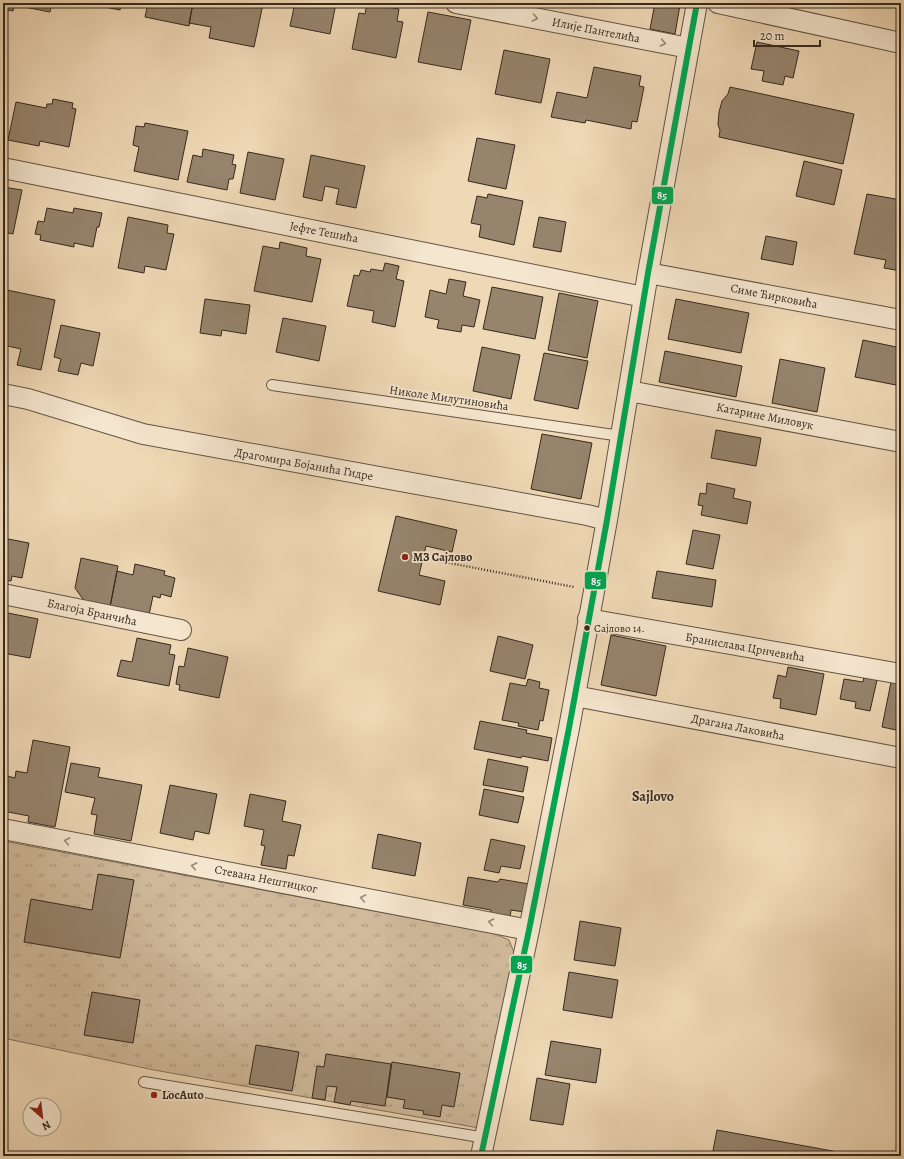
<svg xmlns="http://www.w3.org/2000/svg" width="904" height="1159" font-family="Alegreya,serif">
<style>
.grass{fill:url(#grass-tufts);stroke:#83725c}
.building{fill:#96846d;stroke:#36291e}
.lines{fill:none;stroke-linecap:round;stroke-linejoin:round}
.service-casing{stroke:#645544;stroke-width:12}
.minor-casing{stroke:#645544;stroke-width:22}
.path{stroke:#36291e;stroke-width:2.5;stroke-dasharray:1 2;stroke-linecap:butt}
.service{stroke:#f5e6cf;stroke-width:10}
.minor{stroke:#f5e6cf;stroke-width:20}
.bus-1-casing{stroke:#f5e6cf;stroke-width:9}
.bus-1{stroke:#00a651;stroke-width:6}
.oneway{stroke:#968876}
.poi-dot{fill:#8f2418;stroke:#f5e6cf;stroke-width:1.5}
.bus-dot{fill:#36291e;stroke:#f5e6cf;stroke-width:1.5}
.labels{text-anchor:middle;stroke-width:3.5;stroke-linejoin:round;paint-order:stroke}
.bus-label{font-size:11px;fill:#36291e;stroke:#f5e6cf;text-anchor:start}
.street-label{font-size:12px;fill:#36291e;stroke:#f5e6cf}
.poi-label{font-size:12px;font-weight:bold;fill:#36291e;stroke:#f5e6cf;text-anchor:start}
.quarter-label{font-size:14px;font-weight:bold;fill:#36291e;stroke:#f5e6cf}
.line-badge{stroke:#f5e6cf;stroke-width:1.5}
.badge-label{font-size:11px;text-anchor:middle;font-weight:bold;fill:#fff}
</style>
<defs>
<pattern id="grass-tufts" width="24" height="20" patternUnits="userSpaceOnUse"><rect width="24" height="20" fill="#d0ba9b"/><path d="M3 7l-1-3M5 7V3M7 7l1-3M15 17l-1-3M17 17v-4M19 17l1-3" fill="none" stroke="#aa977e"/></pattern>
</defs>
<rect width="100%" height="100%" fill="#efd8b5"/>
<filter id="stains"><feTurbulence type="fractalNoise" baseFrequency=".005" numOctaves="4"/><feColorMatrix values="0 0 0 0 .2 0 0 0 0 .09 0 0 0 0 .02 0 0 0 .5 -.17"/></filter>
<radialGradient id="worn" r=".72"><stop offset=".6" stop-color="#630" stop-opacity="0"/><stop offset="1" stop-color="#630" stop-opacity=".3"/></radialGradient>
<path class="grass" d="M 3,841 L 496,934 L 509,940 L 515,955 L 479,1128 L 154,1070 L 3,1038 Z"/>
<path class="building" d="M 3,3 L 52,3 L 50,12 L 14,5 L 13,11 L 3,9 Z
M 84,3 L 121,3 L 120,10 Z
M 148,3 L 193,3 L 189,26 L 145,17 Z
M 193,3 L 256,3 L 263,4 L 254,47 L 209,38 L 211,27 L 189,23 Z
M 295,3 L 336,3 L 330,34 L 290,26 Z
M 367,3 L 399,9 L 397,21 L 403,22 L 396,58 L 352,49 L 359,13 L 365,14 Z
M 655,3 L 670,3 L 680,5 L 675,34 L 650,29 Z
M 428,12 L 471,20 L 461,70 L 418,62 Z
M 757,42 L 799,51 L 793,78 L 785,76 L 783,85 L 762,81 L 764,71 L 751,69 Z
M 504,50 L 550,59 L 541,103 L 495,94 Z
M 594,67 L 641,76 L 639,86 L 644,87 L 637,122 L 632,121 L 631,129 L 586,120 L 585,123 L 551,117 L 557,92 L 587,98 Z
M 730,87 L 854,114 L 843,164 L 719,137 L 720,130 L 718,125 L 719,112 L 722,101 L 728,94 Z
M 53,99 L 73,103 L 72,108 L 76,109 L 69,147 L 40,141 L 39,146 L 8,140 L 16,102 L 46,108 L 47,104 L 52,104 Z
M 145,123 L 188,131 L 178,180 L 134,171 L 139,147 L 133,145 L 136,126 L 144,127 Z
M 477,138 L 515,145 L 506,189 L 468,181 Z
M 203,149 L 234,155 L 232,164 L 236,165 L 233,179 L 229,179 L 227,190 L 187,182 L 193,155 L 202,157 Z
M 248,152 L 284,159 L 275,200 L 240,193 Z
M 311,155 L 365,166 L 356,208 L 336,204 L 339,189 L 325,186 L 322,201 L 303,197 Z
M 804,161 L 842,170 L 834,205 L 796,196 Z
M 3,187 L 22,190 L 13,234 L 3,232 Z
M 488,194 L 523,201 L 514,245 L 479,237 L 481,225 L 471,223 L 477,196 L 487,198 Z
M 867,194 L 901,200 L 901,271 L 884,268 L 886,260 L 854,254 Z
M 47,208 L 73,213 L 74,208 L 102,213 L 99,227 L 97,227 L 93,247 L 74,243 L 74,247 L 40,240 L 41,235 L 35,234 L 38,221 L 44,222 Z
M 128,217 L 168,225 L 167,233 L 174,234 L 166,270 L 145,266 L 144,273 L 118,268 Z
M 539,217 L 566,222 L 561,252 L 533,247 Z
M 766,236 L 797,242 L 793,265 L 761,259 Z
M 280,242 L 307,248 L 306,256 L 321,259 L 312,302 L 254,291 L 263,246 L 279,249 Z
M 385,263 L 399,266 L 396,279 L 404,281 L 395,327 L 372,322 L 374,311 L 347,306 L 354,275 L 359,276 L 361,270 L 370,272 L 371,269 L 383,271 Z
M 449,279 L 466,282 L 463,296 L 480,300 L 474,327 L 462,325 L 461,332 L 437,328 L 439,320 L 425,317 L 430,290 L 446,294 Z
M 492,287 L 543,297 L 535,339 L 483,329 Z
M 7,290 L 55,300 L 41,370 L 17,365 L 21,349 L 3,345 L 3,309 Z
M 559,293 L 598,301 L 587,358 L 548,350 Z
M 205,299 L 250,305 L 246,334 L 222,330 L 221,336 L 200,333 Z
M 676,299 L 749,313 L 741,353 L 668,339 Z
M 283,318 L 326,326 L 319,361 L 276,352 Z
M 61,325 L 100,333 L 93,366 L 81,363 L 78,375 L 58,371 L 61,359 L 54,357 Z
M 863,340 L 901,348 L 901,363 L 896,385 L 855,377 Z
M 482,347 L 520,355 L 511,399 L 473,391 Z
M 665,351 L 742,366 L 736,397 L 659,382 Z
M 544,353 L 588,361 L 578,409 L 534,400 Z
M 780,359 L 825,368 L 817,412 L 772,403 Z
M 716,430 L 761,438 L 756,466 L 711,458 Z
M 542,434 L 592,443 L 581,499 L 531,489 Z
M 707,483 L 735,489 L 733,498 L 751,502 L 747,524 L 701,515 L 703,506 L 698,505 L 700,493 L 706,494 Z
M 396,516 L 457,530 L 452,552 L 426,546 L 419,575 L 445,581 L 440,605 L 378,591 Z
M 693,530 L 720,535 L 713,569 L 686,564 Z
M 3,538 L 29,543 L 22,578 L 12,576 L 11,581 L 3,580 Z
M 81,558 L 118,566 L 110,607 L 85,602 L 75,588 Z
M 135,564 L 165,571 L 164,575 L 175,578 L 171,597 L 161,594 L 160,598 L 153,596 L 149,615 L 110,607 L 117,571 L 133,575 Z
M 657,571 L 716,580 L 712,607 L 652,598 Z
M 3,612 L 38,619 L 30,658 L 3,653 Z
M 611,635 L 666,646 L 656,696 L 601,685 Z
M 498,636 L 533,645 L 525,679 L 490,671 Z
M 137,638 L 171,645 L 169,654 L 175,655 L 169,686 L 117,676 L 121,660 L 132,662 Z
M 188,648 L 228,657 L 219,698 L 179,690 L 180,685 L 176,684 L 179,666 L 184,667 Z
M 788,667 L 824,674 L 816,715 L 780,708 L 781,699 L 773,698 L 778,675 L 786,677 Z
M 864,677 L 877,680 L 870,711 L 855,708 L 856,702 L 840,699 L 844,679 L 863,682 Z
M 892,677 L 901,679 L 901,731 L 882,727 Z
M 528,679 L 540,682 L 539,688 L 549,690 L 543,721 L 540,720 L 538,730 L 518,726 L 519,723 L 502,720 L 510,683 L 526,686 Z
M 480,721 L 527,730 L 526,733 L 552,738 L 548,761 L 522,756 L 521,758 L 474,749 Z
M 33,740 L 70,747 L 55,827 L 28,822 L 29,816 L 3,811 L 3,775 L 15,778 L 16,771 L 27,773 Z
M 488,759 L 528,767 L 523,792 L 483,785 Z
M 71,763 L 100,768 L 98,777 L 142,785 L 131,841 L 94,834 L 97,815 L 91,814 L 95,798 L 65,792 Z
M 170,785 L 217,794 L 209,834 L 195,831 L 193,840 L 160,833 Z
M 484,789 L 524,797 L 518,823 L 479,815 Z
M 250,794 L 286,801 L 282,821 L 301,825 L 294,856 L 288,855 L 286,869 L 261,865 L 265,846 L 261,845 L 264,830 L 244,826 Z
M 378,834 L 421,843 L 415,876 L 372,868 Z
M 491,839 L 525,846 L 520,869 L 501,866 L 499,873 L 484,870 Z
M 98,874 L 134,880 L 120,958 L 24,942 L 31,899 L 92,910 Z
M 468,877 L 498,882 L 500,879 L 529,884 L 524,912 L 511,910 L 510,917 L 490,914 L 491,910 L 463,905 Z
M 580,921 L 621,928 L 615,966 L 574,960 Z
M 569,972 L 618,980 L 612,1018 L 563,1010 Z
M 92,992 L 140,1000 L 133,1043 L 84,1035 Z
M 551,1041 L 601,1049 L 596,1083 L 545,1075 Z
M 256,1045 L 299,1052 L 292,1091 L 249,1084 Z
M 326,1054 L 391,1064 L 385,1106 L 351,1101 L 350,1105 L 334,1102 L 337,1087 L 327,1086 L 325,1100 L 312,1098 L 317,1066 L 324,1067 Z
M 392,1062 L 460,1073 L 454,1107 L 442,1105 L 440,1117 L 423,1114 L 424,1111 L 403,1108 L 405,1100 L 387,1097 Z
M 537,1078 L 570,1084 L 563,1125 L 530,1120 Z
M 717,1130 L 860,1156 L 712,1156 Z"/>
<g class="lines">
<defs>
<path id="service" d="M 272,385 L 621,436
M 144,1082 L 486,1138"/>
<path id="minor" d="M 456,3 L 689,48
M 718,3 L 901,43
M 3,168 L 644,297
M 648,273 L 901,320
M 629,391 L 901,442
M 3,394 L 28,399 L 143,434 L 587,515 L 607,520
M 3,594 L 181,630
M 588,619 L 901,674
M 575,696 L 901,758
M 3,829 L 529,930
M 481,1156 L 529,930 L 569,728 L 607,520 L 648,273 L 697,3"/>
</defs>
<use href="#service" class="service-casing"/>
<use href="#minor" class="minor-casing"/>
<path class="path" d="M 434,560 L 574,587"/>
<use href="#service" class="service"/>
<use href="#minor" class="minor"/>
<defs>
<path id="bus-1" d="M 481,1156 L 529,930 L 569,728 L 607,520 L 648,273 L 697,3"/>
</defs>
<use href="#bus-1" class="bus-1-casing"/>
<use href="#bus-1" class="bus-1"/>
</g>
<defs><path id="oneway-chevron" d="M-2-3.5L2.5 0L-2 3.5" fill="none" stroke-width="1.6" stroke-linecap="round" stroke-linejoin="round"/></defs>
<g class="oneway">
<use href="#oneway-chevron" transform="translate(535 18) rotate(11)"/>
<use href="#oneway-chevron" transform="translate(663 43) rotate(11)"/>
<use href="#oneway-chevron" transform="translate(67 841) rotate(-169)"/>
<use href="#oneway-chevron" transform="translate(194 866) rotate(-169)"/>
<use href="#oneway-chevron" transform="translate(363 898) rotate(-169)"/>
<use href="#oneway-chevron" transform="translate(491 922) rotate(-169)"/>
</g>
<g class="poi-dot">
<circle cx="405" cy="557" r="4"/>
<circle cx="154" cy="1095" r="4"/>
</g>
<circle class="bus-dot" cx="587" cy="628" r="3.5"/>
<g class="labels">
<g class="bus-label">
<text x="594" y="632">Сајлово 14.</text>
</g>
<g class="street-label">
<text transform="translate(596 30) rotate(11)" y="4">Илије Пантелића</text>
<text transform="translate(324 232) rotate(11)" y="4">Јефте Тешића</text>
<text transform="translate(774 296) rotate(11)" y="4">Симе Ћирковића</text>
<text transform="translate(449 398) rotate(8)" y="4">Николе Милутиновића</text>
<text transform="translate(765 416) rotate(11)" y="4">Катарине Миловук</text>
<text transform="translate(304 464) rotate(10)" y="4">Драгомира Бојанића Гидре</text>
<text transform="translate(92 612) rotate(12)" y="4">Благоја Бранчића</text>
<text transform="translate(745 647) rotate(10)" y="4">Бранислава Црнчевића</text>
<text transform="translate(738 727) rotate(11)" y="4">Драгана Лаковића</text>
<text transform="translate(266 879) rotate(11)" y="4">Стевана Нештицког</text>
</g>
<g class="poi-label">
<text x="413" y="561">МЗ Сајлово</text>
<text x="162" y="1099">LocAuto</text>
</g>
<g class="quarter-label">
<text x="653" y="801">Sajlovo</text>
</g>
</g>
<g class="line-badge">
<rect x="651" y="186" width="23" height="19" rx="4" fill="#00a651"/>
<rect x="584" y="571" width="23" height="19" rx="4" fill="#00a651"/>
<rect x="510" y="955" width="23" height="19" rx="4" fill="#00a651"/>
</g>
<g class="badge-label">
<text x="662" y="199">85</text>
<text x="596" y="585">85</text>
<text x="522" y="969">85</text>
</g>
<rect width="904" height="1159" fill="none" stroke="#efd8b5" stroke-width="16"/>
<rect x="4" y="4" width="896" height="1151" fill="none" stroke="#36291e" stroke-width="2"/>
<rect x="8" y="8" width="888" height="1143" fill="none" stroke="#36291e"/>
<g transform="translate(42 1117) rotate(152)"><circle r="19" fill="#f5e6cf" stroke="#a99a88"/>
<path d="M0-3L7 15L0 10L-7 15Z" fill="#8f2418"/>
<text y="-6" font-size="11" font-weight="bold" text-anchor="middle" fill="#36291e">N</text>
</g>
<path d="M754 40v6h66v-6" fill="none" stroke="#36291e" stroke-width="2"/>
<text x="760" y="40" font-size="12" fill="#36291e" stroke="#f5e6cf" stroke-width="3" paint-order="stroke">20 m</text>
<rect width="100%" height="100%" filter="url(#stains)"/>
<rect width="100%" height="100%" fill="url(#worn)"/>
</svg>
